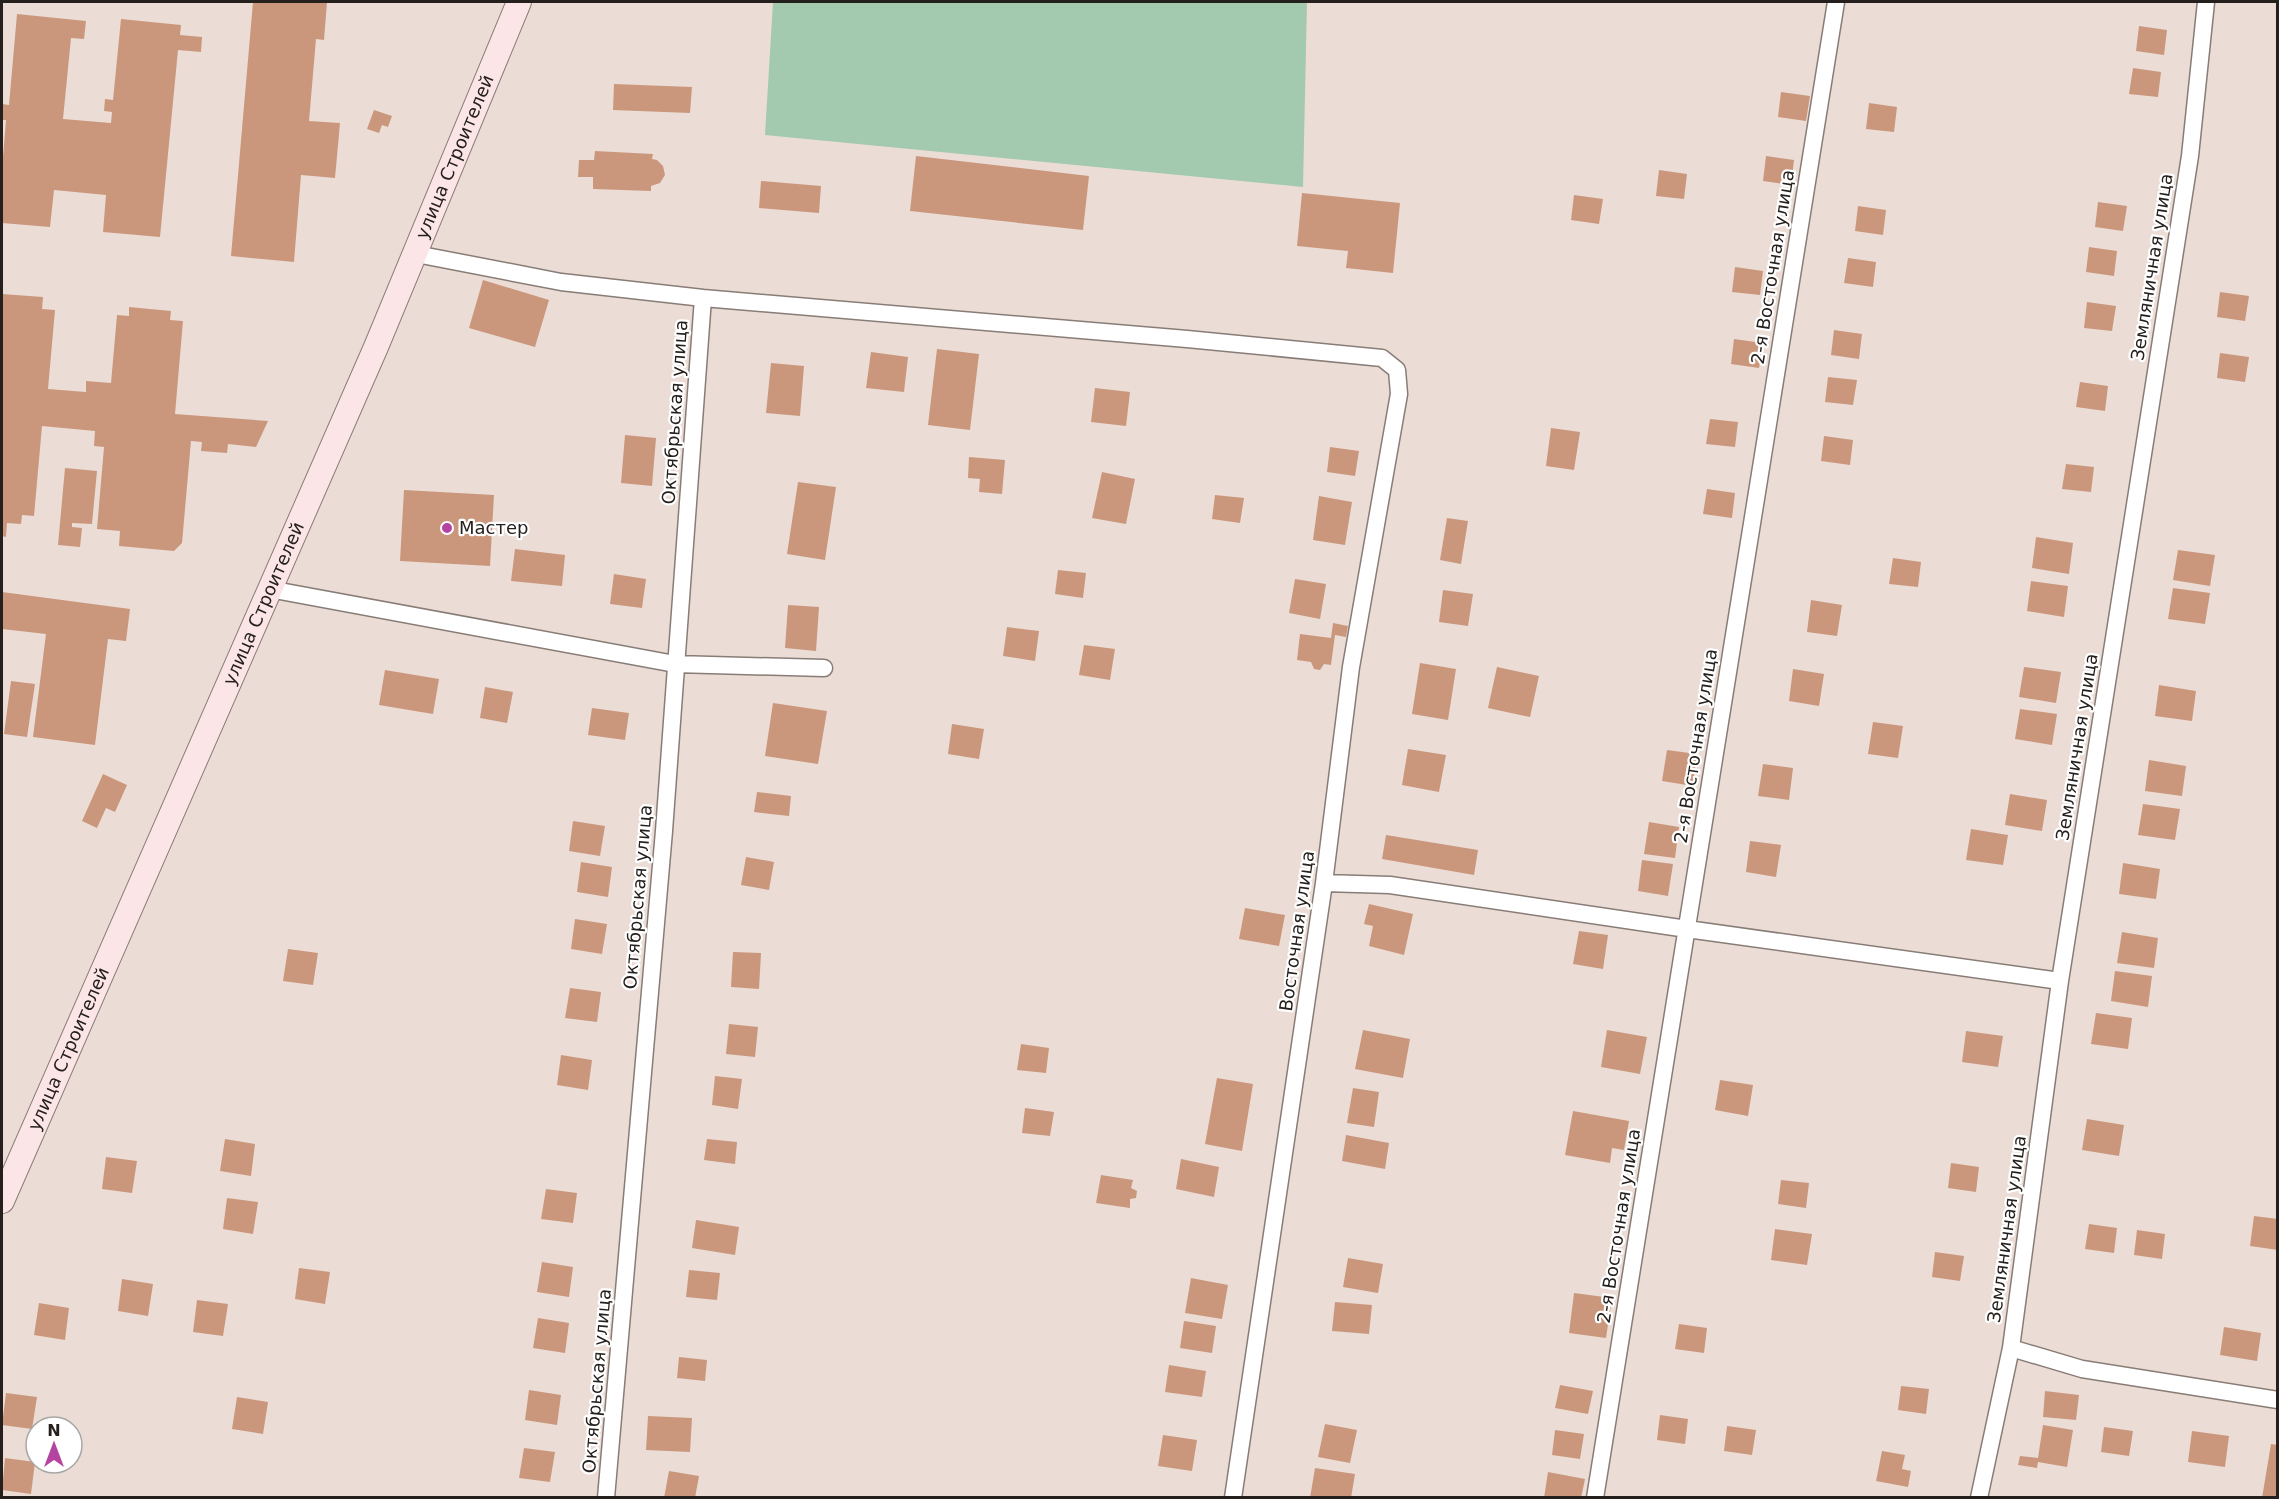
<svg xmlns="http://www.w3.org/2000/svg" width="2279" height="1499" font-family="'DejaVu Sans',sans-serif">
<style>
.green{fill:#a3c9af}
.building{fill:#ca977c}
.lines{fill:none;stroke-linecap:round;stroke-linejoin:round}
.street-casing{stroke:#887c76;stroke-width:19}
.secondary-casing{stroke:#887c76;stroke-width:26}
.street{stroke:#fff;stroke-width:16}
.secondary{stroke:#fce5e6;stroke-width:24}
.poi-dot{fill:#b544a0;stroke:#fff;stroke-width:2}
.labels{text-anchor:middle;stroke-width:4.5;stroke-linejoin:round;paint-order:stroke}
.street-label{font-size:18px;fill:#25201d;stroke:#fff}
.poi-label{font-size:18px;fill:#25201d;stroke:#fff;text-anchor:start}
</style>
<rect width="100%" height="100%" fill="#ebddd6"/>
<path class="green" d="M 773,2 L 1307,2 L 1303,187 L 765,135 Z"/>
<path class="building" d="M 253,2 L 327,2 L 324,40 L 316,39 L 309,121 L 340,123 L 335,178 L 301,175 L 294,262 L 231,256 Z
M 17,14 L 86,21 L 84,39 L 71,38 L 63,119 L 111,123 L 112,112 L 104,111 L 105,99 L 113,100 L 121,19 L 181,25 L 180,35 L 202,37 L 201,52 L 178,50 L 160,237 L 103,232 L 106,195 L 54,190 L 50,227 L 2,223 L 2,169 L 6,120 L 2,120 L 2,104 L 9,105 Z
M 2139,26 L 2167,30 L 2164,55 L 2136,51 Z
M 2133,68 L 2161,72 L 2158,97 L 2129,94 Z
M 614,84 L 692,87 L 690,113 L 613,110 Z
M 1781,92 L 1810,96 L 1806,121 L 1778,117 Z
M 1869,103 L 1897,107 L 1894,132 L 1866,129 Z
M 374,110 L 392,116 L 388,127 L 382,125 L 379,133 L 367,129 Z
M 595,151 L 653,154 L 652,159 L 657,160 L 663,166 L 665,175 L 660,183 L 651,186 L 651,191 L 593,189 L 593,177 L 578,177 L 579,160 L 594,160 Z
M 916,156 L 1089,176 L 1083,230 L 910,211 Z
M 1766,156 L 1794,160 L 1791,185 L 1763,181 Z
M 1659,170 L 1687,174 L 1684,199 L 1656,196 Z
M 761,181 L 821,186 L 819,213 L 759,208 Z
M 1302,193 L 1400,203 L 1393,273 L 1346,268 L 1348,251 L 1297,246 Z
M 1574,195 L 1603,199 L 1599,224 L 1571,220 Z
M 2098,202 L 2127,206 L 2123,231 L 2095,227 Z
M 1858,206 L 1886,210 L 1883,235 L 1855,231 Z
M 2089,247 L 2117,251 L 2114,276 L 2086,272 Z
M 1848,258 L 1876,262 L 1873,287 L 1844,283 Z
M 1735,267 L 1763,271 L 1760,295 L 1732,292 Z
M 483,280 L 549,300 L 535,347 L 469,328 Z
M 2220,292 L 2249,296 L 2245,321 L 2217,317 Z
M 2,294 L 43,297 L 42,309 L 55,310 L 48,389 L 86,392 L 86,381 L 111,383 L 117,315 L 129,316 L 129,307 L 171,311 L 170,320 L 183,321 L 175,414 L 268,421 L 256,447 L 228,444 L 227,453 L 201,451 L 202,442 L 191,441 L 182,543 L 174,551 L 119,546 L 120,531 L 97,529 L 104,447 L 94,446 L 95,431 L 42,426 L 34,516 L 22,515 L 21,524 L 7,523 L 6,537 L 2,536 Z
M 2087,302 L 2116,306 L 2112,331 L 2084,328 Z
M 1834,330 L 1862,334 L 1859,359 L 1831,355 Z
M 1734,339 L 1763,343 L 1759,368 L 1731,364 Z
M 937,349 L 979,354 L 970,430 L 928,425 Z
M 871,352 L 908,357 L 904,392 L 866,388 Z
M 2220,353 L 2249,357 L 2245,382 L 2217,378 Z
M 771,363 L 804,366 L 800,416 L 766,413 Z
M 1828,377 L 1857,380 L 1853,405 L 1825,402 Z
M 2080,382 L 2108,386 L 2105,411 L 2076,407 Z
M 1095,388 L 1130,392 L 1126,426 L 1091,422 Z
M 1710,419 L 1738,422 L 1735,447 L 1706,444 Z
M 1551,428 L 1580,432 L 1574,470 L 1546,466 Z
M 625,435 L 656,438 L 652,486 L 621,483 Z
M 1824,436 L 1853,440 L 1850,465 L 1821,461 Z
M 1330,447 L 1359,451 L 1355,476 L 1327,472 Z
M 969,457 L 1005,460 L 1002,494 L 979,492 L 980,479 L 968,478 Z
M 2066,464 L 2094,467 L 2091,492 L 2062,489 Z
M 65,468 L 97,471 L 92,524 L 72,523 L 72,527 L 82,528 L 80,547 L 58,545 Z
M 1102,472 L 1135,479 L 1126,524 L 1092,518 Z
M 798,482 L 836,487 L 825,560 L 787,554 Z
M 1707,489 L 1735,493 L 1732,518 L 1703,514 Z
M 404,490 L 494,495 L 490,566 L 400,561 Z
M 1215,495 L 1244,498 L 1240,523 L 1212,519 Z
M 1319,496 L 1352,502 L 1345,545 L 1313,540 Z
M 1447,518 L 1468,521 L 1461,564 L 1440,560 Z
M 2036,537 L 2073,543 L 2069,574 L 2032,568 Z
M 515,549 L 565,555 L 562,586 L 511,581 Z
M 2178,550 L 2215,555 L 2210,586 L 2173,580 Z
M 1893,558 L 1921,562 L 1918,587 L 1889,584 Z
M 1058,570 L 1086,573 L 1083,598 L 1055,594 Z
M 614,574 L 646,579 L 642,608 L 610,604 Z
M 1295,579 L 1326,584 L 1320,619 L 1289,613 Z
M 2031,581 L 2068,586 L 2064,617 L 2027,611 Z
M 2173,588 L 2210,593 L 2205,624 L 2168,619 Z
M 1443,590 L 1473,594 L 1468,626 L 1439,622 Z
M 2,592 L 130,609 L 126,641 L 108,639 L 95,745 L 33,737 L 46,634 L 2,629 Z
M 1811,600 L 1842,605 L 1837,636 L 1807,632 Z
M 788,605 L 819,607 L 816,651 L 785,648 Z
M 1333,623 L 1348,626 L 1346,637 L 1335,635 L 1331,665 L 1324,664 L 1320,670 L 1314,669 L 1311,662 L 1297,660 L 1300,634 L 1331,638 Z
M 1007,627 L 1039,631 L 1035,661 L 1003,656 Z
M 1084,645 L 1115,649 L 1110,680 L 1079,675 Z
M 1420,663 L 1456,669 L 1448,720 L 1412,714 Z
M 1497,667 L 1539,676 L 1530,717 L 1488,708 Z
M 2024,667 L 2061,672 L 2056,703 L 2019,697 Z
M 1793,669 L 1824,674 L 1819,706 L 1789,701 Z
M 385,670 L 439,679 L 433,714 L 379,705 Z
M 11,681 L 35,684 L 27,737 L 4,734 Z
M 2159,685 L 2196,691 L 2192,721 L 2155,716 Z
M 485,687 L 513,692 L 507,723 L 480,718 Z
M 773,703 L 827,711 L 818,764 L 765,756 Z
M 592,708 L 629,713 L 625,740 L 588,735 Z
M 2020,709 L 2057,714 L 2052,745 L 2015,739 Z
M 1873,722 L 1903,726 L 1898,758 L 1868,754 Z
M 952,724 L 984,729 L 979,759 L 948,754 Z
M 1408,749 L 1446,755 L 1439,792 L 1402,785 Z
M 1667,750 L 1697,754 L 1693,786 L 1662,781 Z
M 2149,760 L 2186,766 L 2182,796 L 2145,791 Z
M 1763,764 L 1793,768 L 1789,800 L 1758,796 Z
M 103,774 L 127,785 L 115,812 L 106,808 L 97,828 L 82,821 Z
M 757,792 L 791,796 L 789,816 L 754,812 Z
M 2010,794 L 2047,800 L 2042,831 L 2005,825 Z
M 2143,804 L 2180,809 L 2175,840 L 2138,835 Z
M 573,821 L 605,826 L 600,856 L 569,851 Z
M 1649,822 L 1679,827 L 1675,858 L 1644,854 Z
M 1971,829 L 2008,835 L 2003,865 L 1966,860 Z
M 1386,835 L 1478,850 L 1474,875 L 1382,859 Z
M 1750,841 L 1781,845 L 1776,877 L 1746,872 Z
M 746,857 L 774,862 L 769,890 L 741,885 Z
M 1642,860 L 1673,864 L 1668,896 L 1638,891 Z
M 581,862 L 612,867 L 608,897 L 577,892 Z
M 2123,863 L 2160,869 L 2156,899 L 2119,894 Z
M 1369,904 L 1413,914 L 1404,955 L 1369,946 L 1373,926 L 1364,924 Z
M 1245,908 L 1285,915 L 1279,946 L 1239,939 Z
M 575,919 L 607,924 L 602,954 L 571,949 Z
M 1579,931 L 1608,935 L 1603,969 L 1573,964 Z
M 2122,932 L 2158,938 L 2154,968 L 2117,963 Z
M 288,949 L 318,953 L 313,985 L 283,981 Z
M 733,952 L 761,953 L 759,989 L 731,987 Z
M 2115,971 L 2152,976 L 2148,1007 L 2111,1001 Z
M 570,988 L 601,992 L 597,1022 L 565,1018 Z
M 2096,1013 L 2132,1018 L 2128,1049 L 2091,1044 Z
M 729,1024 L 758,1027 L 755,1057 L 726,1054 Z
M 1363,1030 L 1410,1039 L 1403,1078 L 1355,1069 Z
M 1607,1030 L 1647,1037 L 1640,1074 L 1601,1067 Z
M 1966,1031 L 2003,1036 L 1998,1067 L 1962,1062 Z
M 1021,1044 L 1049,1048 L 1046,1073 L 1017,1070 Z
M 561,1055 L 592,1060 L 588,1090 L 557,1085 Z
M 715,1076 L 742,1079 L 738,1109 L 712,1105 Z
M 1217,1078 L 1253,1084 L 1242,1151 L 1205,1144 Z
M 1720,1080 L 1753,1085 L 1748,1116 L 1715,1110 Z
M 1353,1088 L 1379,1092 L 1374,1127 L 1347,1123 Z
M 1025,1108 L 1054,1112 L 1050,1136 L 1022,1133 Z
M 1573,1111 L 1629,1121 L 1624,1150 L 1612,1148 L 1610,1163 L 1565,1155 Z
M 2087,1119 L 2124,1125 L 2119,1156 L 2082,1150 Z
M 1346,1135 L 1389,1143 L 1385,1169 L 1342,1161 Z
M 225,1139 L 255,1144 L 251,1176 L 220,1171 Z
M 707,1139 L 737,1142 L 735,1164 L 704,1160 Z
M 106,1157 L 137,1161 L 132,1193 L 102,1189 Z
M 1181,1159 L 1219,1167 L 1214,1197 L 1176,1189 Z
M 1951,1163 L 1979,1167 L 1976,1192 L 1948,1188 Z
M 1101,1175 L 1133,1180 L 1131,1188 L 1137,1191 L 1136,1198 L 1130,1199 L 1130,1208 L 1096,1203 Z
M 1781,1180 L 1809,1183 L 1806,1208 L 1778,1204 Z
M 546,1189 L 577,1193 L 573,1223 L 541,1219 Z
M 227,1198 L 258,1202 L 253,1234 L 223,1229 Z
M 2254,1216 L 2278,1219 L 2278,1250 L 2250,1246 Z
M 696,1220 L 739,1227 L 735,1255 L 692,1248 Z
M 2089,1224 L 2117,1228 L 2114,1253 L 2085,1249 Z
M 1775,1229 L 1812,1234 L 1807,1265 L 1771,1260 Z
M 2137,1230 L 2165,1234 L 2162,1259 L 2134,1255 Z
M 1935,1252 L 1964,1256 L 1960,1281 L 1932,1277 Z
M 1348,1258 L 1383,1264 L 1378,1293 L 1343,1287 Z
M 542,1262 L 573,1267 L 569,1297 L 537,1292 Z
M 299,1268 L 330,1272 L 325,1304 L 295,1299 Z
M 689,1270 L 720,1273 L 717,1300 L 686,1297 Z
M 1191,1278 L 1228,1285 L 1222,1319 L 1185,1313 Z
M 122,1279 L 153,1284 L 148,1316 L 118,1311 Z
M 1574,1293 L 1612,1298 L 1606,1338 L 1569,1333 Z
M 197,1300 L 228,1304 L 223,1336 L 193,1332 Z
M 1335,1302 L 1372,1305 L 1369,1334 L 1332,1331 Z
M 39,1303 L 69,1308 L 65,1340 L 34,1335 Z
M 538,1318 L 569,1323 L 565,1353 L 533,1348 Z
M 1184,1321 L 1216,1326 L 1212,1353 L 1180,1348 Z
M 1679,1324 L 1707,1328 L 1704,1353 L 1675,1349 Z
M 2224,1327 L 2261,1333 L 2257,1361 L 2220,1355 Z
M 679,1357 L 707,1360 L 705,1381 L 677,1378 Z
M 1169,1365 L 1206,1371 L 1202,1397 L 1165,1392 Z
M 1560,1385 L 1593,1391 L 1588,1414 L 1555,1408 Z
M 1901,1386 L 1929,1389 L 1926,1414 L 1898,1410 Z
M 529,1390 L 561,1395 L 557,1425 L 525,1420 Z
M 2045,1391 L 2079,1395 L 2076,1420 L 2043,1417 Z
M 6,1393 L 37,1397 L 32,1429 L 2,1425 Z
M 237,1397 L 268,1402 L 263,1434 L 232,1429 Z
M 1660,1415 L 1688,1419 L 1685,1444 L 1657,1440 Z
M 648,1416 L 692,1418 L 690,1452 L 646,1450 Z
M 1325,1424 L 1357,1430 L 1350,1463 L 1318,1457 Z
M 2043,1425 L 2073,1430 L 2067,1467 L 2038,1462 L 2037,1468 L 2018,1465 L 2020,1456 L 2038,1458 Z
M 1727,1426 L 1756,1430 L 1752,1455 L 1724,1451 Z
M 2104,1427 L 2133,1431 L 2129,1456 L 2101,1452 Z
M 1555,1430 L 1584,1434 L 1580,1459 L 1552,1455 Z
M 2192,1431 L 2229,1436 L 2225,1467 L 2188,1462 Z
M 1163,1435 L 1197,1440 L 1192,1471 L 1158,1466 Z
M 2271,1444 L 2278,1445 L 2278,1498 L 2262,1498 Z
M 524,1448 L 555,1452 L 550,1482 L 519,1478 Z
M 1882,1451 L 1905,1455 L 1902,1469 L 1911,1471 L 1908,1487 L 1876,1481 Z
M 5,1458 L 35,1462 L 31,1494 L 2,1490 Z
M 1315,1468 L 1355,1474 L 1351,1498 L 1310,1498 Z
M 669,1471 L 699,1476 L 695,1498 L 664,1498 Z
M 1548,1472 L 1585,1479 L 1581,1498 L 1544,1498 Z"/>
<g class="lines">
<defs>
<path id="street" d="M 416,254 L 561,282 L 703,298 L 1187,339 L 1382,358 L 1397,370 L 1399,394 L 1351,667 L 1324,883 L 1233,1498
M 269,589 L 675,664 L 824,668
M 1324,883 L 1390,885 L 1687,929 L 2060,981
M 2011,1348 L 2082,1369 L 2278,1400
M 606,1498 L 664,831 L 703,298
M 1595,1498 L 1836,2
M 1979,1498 L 2011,1348 L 2060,981 L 2190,156 L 2206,2"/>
<g id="secondary">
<path id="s1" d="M 2,1201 L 376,347 L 519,2"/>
</g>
</defs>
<use href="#street" class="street-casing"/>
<use href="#secondary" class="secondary-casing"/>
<use href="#street" class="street"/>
<use href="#secondary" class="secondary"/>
</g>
<circle class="poi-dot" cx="447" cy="528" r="6"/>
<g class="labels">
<g class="street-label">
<text dy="6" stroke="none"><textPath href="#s1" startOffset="1138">улица Строителей</textPath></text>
<text transform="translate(1773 267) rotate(-81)" y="6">2-я Восточная улица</text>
<text transform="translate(2152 267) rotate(-81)" y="6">Земляничная улица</text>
<text transform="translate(675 412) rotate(-86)" y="6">Октябрьская улица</text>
<text dy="6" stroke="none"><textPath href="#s1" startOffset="652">улица Строителей</textPath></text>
<text transform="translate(1696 746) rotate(-81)" y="6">2-я Восточная улица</text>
<text transform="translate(2077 747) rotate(-81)" y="6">Земляничная улица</text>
<text transform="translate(638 897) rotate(-85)" y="6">Октябрьская улица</text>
<text transform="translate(1297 931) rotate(-82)" y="6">Восточная улица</text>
<text dy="6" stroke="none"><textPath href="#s1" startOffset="166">улица Строителей</textPath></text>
<text transform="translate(1619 1226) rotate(-81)" y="6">2-я Восточная улица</text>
<text transform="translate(2007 1229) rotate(-82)" y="6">Земляничная улица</text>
<text transform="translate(597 1381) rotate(-85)" y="6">Октябрьская улица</text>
</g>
<g class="poi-label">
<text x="459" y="534">Мастер</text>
</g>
</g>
<rect width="2279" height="1499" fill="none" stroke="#25201d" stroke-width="6"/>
<g transform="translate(54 1445)"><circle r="28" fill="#ffffff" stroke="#a8a6a5" stroke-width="1.5"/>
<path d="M0-4.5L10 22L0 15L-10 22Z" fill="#b544a0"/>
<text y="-9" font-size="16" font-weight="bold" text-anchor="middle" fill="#25201d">N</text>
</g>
</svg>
